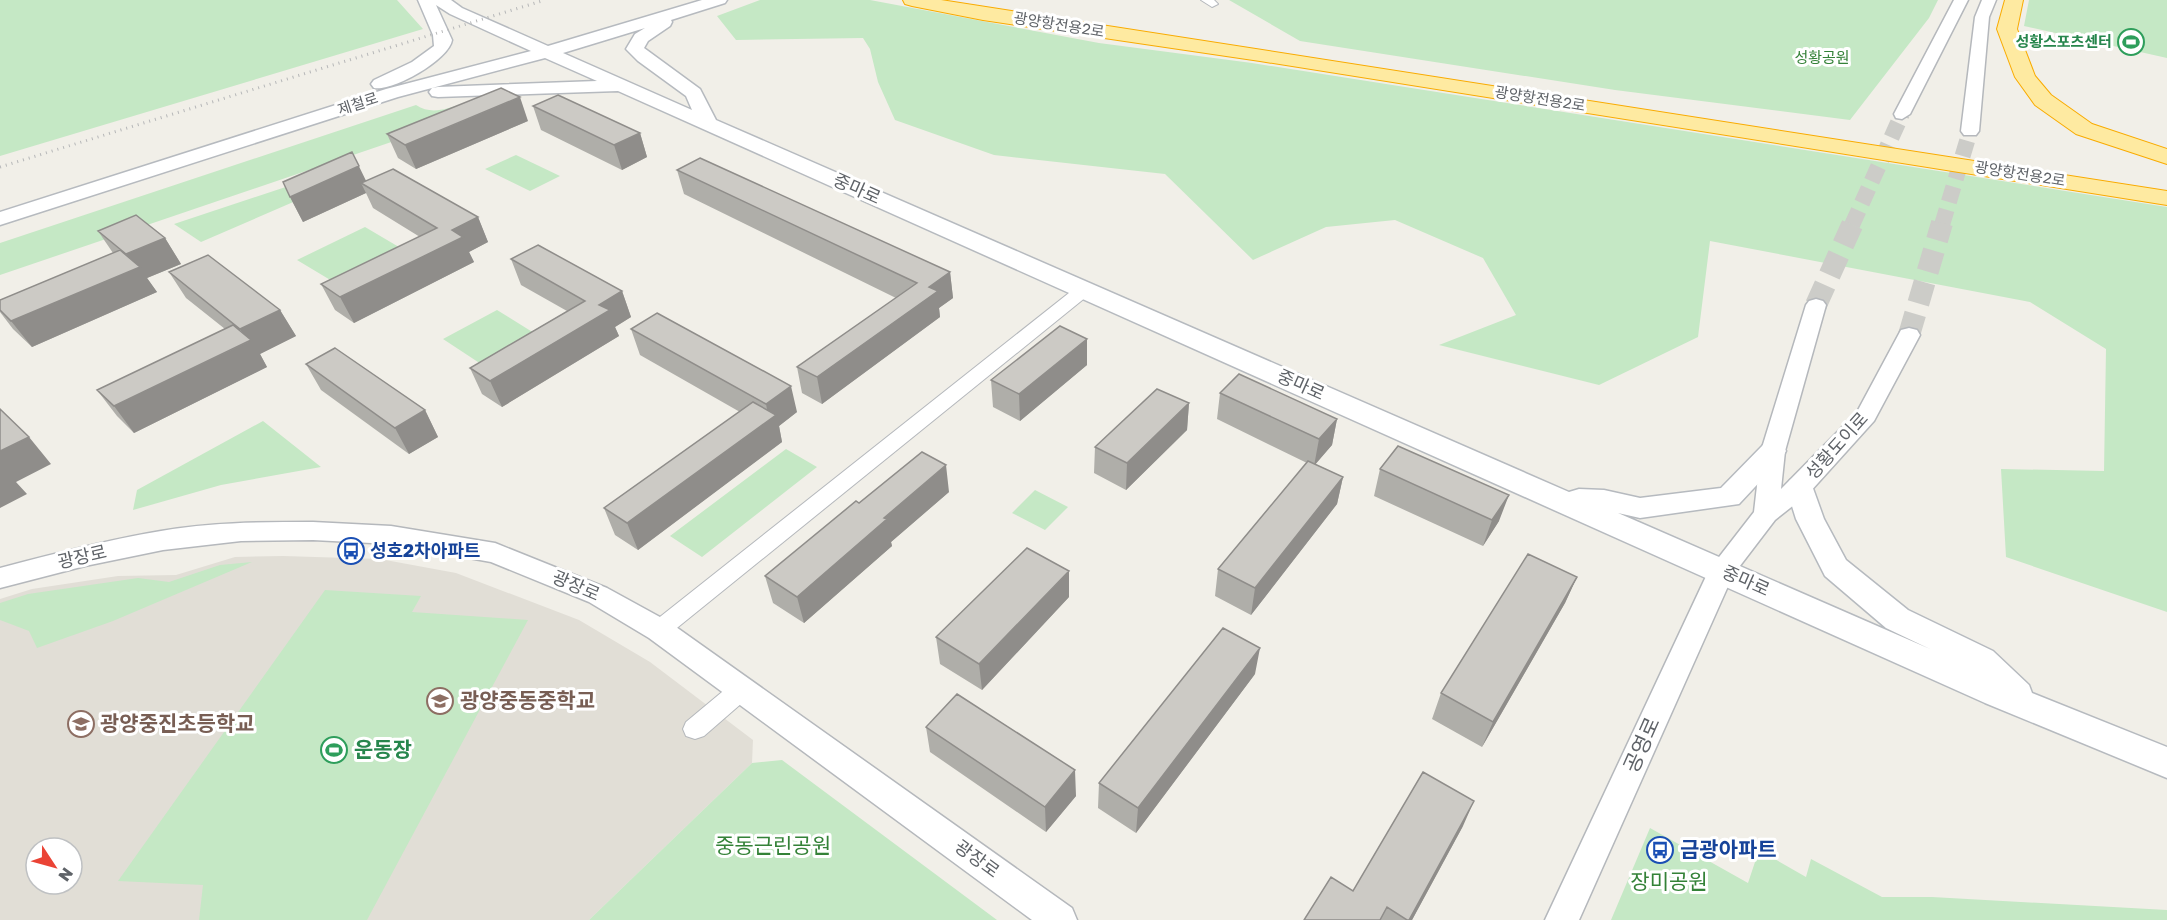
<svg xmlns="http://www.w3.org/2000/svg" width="2167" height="920" font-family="'Golos Text','Noto Sans KR',sans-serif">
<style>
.education{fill:#e1ded6;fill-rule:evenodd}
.green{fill:#c5e8c5}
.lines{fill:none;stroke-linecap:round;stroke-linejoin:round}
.tertiary-tunnel-far1{stroke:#ccccc8;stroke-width:16;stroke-dasharray:16 8;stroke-linecap:butt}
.tertiary-tunnel{stroke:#ccccc8;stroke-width:22;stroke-dasharray:22 11;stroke-linecap:butt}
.minor-casing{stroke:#b5b8bc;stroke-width:2}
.tertiary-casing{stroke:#b5b8bc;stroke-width:3}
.secondary-casing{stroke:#b6babf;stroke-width:3}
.trunk-casing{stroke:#f9ab00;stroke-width:2}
.minor{fill:#fff;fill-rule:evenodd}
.tertiary{fill:#fff;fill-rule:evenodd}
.secondary{fill:#fff;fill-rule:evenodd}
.trunk{fill:#feeaa1;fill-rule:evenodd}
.rail{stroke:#b6b7b8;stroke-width:3;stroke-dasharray:1 5;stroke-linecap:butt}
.wall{fill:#afaea9}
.shaded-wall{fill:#8f8d8a}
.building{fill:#cccac5;stroke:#8f8d8a;stroke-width:1.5}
.labels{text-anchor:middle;stroke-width:6;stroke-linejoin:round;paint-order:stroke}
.far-street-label{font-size:15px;fill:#5f6368;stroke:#fff}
.far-leisure-label{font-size:15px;font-weight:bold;fill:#27864d;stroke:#fff;text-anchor:end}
.far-park-label{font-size:15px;fill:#348238;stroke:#fff}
.street-label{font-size:18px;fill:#5f6368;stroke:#fff}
.transit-label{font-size:18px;font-weight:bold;fill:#164399;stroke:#fff;text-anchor:start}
.near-education-label{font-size:21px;font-weight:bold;fill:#785e54;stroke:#fff;text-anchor:start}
.near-street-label{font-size:21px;fill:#5f6368;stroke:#fff}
.near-leisure-label{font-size:21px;font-weight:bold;fill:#27864d;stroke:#fff;text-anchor:start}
.near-park-label{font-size:21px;fill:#348238;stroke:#fff}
.near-transit-label{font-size:21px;font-weight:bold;fill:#164399;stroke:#fff;text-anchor:start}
</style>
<rect width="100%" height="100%" fill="#f1efe8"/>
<path class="education" d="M 283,556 L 380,559 L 456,573 L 579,620 L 650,662 L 753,740 L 752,763 L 589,920 L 0,920 L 0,599 L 32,589 L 118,576 L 176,575 L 235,557 ZM 36,848 L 72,848 L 72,884 L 36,884 Z"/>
<path class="green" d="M 0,0 L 397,0 L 423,29 L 0,156 Z
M 760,0 L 870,0 L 1099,43 L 1252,63 L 2167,207 L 2167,612 L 2006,557 L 2001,469 L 2104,471 L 2106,349 L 2030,302 L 1710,241 L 1698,337 L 1599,385 L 1439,345 L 1516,315 L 1483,258 L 1395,220 L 1326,227 L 1253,260 L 1165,174 L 994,155 L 895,120 L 878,82 L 870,49 L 863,38 L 736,40 L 717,16 Z
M 1229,0 L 1938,0 L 1929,18 L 1850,120 L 1615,90 L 1300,41 Z
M 2029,0 L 2167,0 L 2167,58 L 2024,26 Z
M 462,104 L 503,104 L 0,275 L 0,243 L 416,105 C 431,115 446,109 462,104 Z
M 516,155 L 560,176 L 530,191 L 485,169 Z
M 346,167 L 358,174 L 201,242 L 174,224 Z
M 365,227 L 404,250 L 337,284 L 297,260 Z
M 497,310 L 534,333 L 481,364 L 443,339 Z
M 263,421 L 321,467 L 221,485 L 133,510 L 137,490 Z
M 786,449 L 817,467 L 702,557 L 670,536 Z
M 1035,490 L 1068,507 L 1045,530 L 1012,513 Z
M 252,562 L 113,621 L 37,648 L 29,631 L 0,620 L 0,603 L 28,594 L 138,578 L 169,582 L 220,565 Z
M 325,590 L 421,596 L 412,612 L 528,620 L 367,920 L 199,920 L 203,885 L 118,881 Z
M 782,760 L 997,920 L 589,920 L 752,763 Z
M 1650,828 L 1748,883 L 1759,850 L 1806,877 L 1811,859 L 1882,897 L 1932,897 L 2167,910 L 2167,920 L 1611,920 Z"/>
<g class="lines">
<path class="tertiary-tunnel-far1" d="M 1852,225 L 1902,114
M 1942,225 L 1970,131"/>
<path class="tertiary-tunnel" d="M 1816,305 L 1853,223
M 1909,335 L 1942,223"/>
<defs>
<path id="minor" d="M 1201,0 L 1214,0 L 1218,4 L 1212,7 Z
M 1085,284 L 1093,289 L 1091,293 L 667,636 L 659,639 L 651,636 L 648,630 L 651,624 L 1079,285 Z
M 742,679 L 750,682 L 754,689 L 750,696 L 704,736 L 695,739 L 686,736 L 683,729 L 686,722 L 734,682 Z"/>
<path id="tertiary" d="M 1954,0 L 1968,0 L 1910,114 L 1902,119 L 1896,118 L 1894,114 Z
M 1982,0 L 1996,0 L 1989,17 L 1979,131 L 1976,135 L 1964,135 L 1961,131 L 1975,17 Z
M 1816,299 L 1823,301 L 1826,305 L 1785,451 L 1781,489 L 1857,412 L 1901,330 L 1909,328 L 1917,330 L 1920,335 L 1874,421 L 1809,493 L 1775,520 L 1733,575 L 1579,920 L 1545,920 L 1709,570 L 1754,512 L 1761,451 L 1806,305 L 1809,301 Z
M 313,522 L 391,526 L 495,543 L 607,588 L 669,622 L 1072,908 L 1077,920 L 1032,920 L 649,638 L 589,602 L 491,562 L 391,544 L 313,540 L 241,541 L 163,550 L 85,566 L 0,588 L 0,568 C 53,554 107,540 161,531 C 211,522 263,522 313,522 Z"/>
<path id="secondary" d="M 418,0 L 451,0 L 462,8 L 548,46 L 702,0 L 727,0 L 725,3 L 671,20 L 672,22 L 670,26 L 648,41 L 644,48 L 700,89 L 716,120 L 1569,492 L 1579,489 L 1604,490 L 1640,498 L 1721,488 L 1764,444 L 1773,442 L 1782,444 L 1786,451 L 1782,458 L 1739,504 L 1640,518 L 1618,513 L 1930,649 L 1886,628 L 1825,576 L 1796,519 L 1786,487 L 1790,480 L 1800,477 L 1810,480 L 1824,519 L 1846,560 L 1908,610 L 1993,651 L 2029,685 L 2032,693 L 2167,747 L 2167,778 L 1985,703 L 618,91 L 438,97 L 432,96 L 429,92 L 432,88 L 438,87 L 597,81 L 545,58 L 398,97 L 0,225 L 0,212 L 386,89 L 531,51 L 450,14 L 436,5 L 452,40 C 449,60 392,92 374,88 L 371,84 L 374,80 L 412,62 L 434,46 L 433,35 ZM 645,28 L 635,34 L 626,49 L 638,61 L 686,96 L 692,110 L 563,53 Z"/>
<path id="trunk" d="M 903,0 L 941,0 L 2167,191 L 2167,205 L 1260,61 L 983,20 L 912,6 L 905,4 Z
M 2005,0 L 2023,0 L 2017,29 L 2035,76 L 2051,95 L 2092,124 L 2167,149 L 2167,164 L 2076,134 L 2035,105 L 2015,77 L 1997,29 Z"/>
</defs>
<use href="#minor" class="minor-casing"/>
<use href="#tertiary" class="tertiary-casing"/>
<use href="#secondary" class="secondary-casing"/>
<use href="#trunk" class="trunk-casing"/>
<use href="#minor" class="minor"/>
<use href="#tertiary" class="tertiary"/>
<use href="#secondary" class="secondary"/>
<use href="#trunk" class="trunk"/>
<path class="rail" d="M 0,167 L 545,0"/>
</g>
<path class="wall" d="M 533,106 L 640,133 L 647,157 L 622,170 L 541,130 Z
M 528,121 L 416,169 L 398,158 L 387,134 Z
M 677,170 L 950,272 L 953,298 L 939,308 L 940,317 L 822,404 L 802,393 L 797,367 L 896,298 L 684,194 Z
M 366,181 L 478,217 L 488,242 L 469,252 L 474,262 L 354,323 L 335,310 L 321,284 L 420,237 L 373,208 L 366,193 L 303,222 L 290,197 Z
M 98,231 L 165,238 L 181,264 L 147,278 L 157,292 L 32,347 L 13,329 L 0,312 L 0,300 L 113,253 Z
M 511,259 L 622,291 L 631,317 L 615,327 L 619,336 L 502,407 L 482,394 L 470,368 L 567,311 L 521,285 Z
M 169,272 L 280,310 L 296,336 L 260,354 L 267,367 L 134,433 L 117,416 L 97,390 L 225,329 L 186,298 Z
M 631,329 L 797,412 L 779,426 L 782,442 L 638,550 L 615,535 L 604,508 L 740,412 L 640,355 Z
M 1087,339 L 1087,365 L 1020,421 L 993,407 L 991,380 Z
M 306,364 L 425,410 L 438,437 L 409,454 L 321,390 Z
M 1220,393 L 1337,419 L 1332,445 L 1315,464 L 1343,477 L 1337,504 L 1251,615 L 1215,596 L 1218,569 L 1307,463 L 1217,419 Z
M 1189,403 L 1187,430 L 1126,490 L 1094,473 L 1095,447 Z
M 1380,469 L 1499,521 L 1483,546 L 1374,496 Z
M 949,492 L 891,542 L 892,546 L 804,623 L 773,603 L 765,576 L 859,503 Z
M 1577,577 L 1565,603 L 1482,747 L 1432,719 L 1441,693 Z
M 1069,597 L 982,690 L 940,664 L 936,637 Z
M 1255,674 L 1136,833 L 1098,808 L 1099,783 Z
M 926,727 L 1076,796 L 1046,832 L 930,752 Z
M 1463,826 L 1412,920 L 1304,920 L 1353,891 Z"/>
<path class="shaded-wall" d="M 520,97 L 528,121 L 416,169 L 405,145 Z
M 640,133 L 647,157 L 622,170 L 614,145 Z
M 352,152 L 371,191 L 369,188 L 361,183 L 366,193 L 303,222 L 290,197 Z
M 478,217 L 488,242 L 469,252 L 474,262 L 354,323 L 340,297 L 452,230 Z
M 165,238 L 181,264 L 147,278 L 157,292 L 32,347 L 11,321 L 136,268 L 126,254 Z
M 950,272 L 953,298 L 939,308 L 940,317 L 822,404 L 817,377 L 929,287 Z
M 622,291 L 631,317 L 615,327 L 619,336 L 502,407 L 490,381 L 599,305 Z
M 280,310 L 296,336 L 260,354 L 267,367 L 134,433 L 114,406 L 248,342 L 240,329 Z
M 1087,339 L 1087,365 L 1020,421 L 1019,394 Z
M 791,386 L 797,412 L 779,426 L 782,442 L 638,550 L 627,523 L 769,420 L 766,404 Z
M 1189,403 L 1187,430 L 1126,490 L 1127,463 Z
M 425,410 L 438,437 L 409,454 L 395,428 Z
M 1337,419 L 1332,445 L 1314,466 L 1319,439 Z
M 29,437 L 51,464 L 16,482 L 27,494 L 0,508 L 0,451 Z
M 946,465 L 949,492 L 891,542 L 892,546 L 804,623 L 797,597 L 884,518 Z
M 1343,477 L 1337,504 L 1251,615 L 1255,588 Z
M 1509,495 L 1499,521 L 1483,546 L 1492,520 Z
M 1069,571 L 1069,597 L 982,690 L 979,664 Z
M 1577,577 L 1565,603 L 1482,747 L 1493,722 Z
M 1260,648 L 1255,674 L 1136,833 L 1138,808 Z
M 1075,770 L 1076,796 L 1046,832 L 1045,807 Z
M 1474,801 L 1463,826 L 1412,920 L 1409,920 Z"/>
<path class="building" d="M 501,88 L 520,97 L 405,145 L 387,134 Z
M 558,95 L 640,133 L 614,145 L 533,106 Z
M 352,152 L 359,166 L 290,197 L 283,182 Z
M 700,158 L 950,272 L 929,287 L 938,291 L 817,377 L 797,367 L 917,283 L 677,170 Z
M 393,169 L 478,217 L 452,230 L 463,237 L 340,297 L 321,284 L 437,228 L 361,183 Z
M 136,215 L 165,238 L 126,254 L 98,231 Z
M 538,245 L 622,291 L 599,305 L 610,310 L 490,381 L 470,368 L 585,301 L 511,259 Z
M 120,250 L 140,267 L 11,321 L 0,310 L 0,300 Z
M 208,255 L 280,310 L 240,329 L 169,272 Z
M 657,313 L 791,386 L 766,404 L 631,329 Z
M 233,325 L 251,340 L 114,406 L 97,390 Z
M 1060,326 L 1087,339 L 1019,394 L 991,380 Z
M 335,348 L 425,410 L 395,428 L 306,364 Z
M 1239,374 L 1337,419 L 1319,439 L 1220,393 Z
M 1157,389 L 1189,403 L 1127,463 L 1095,447 Z
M 753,402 L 776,415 L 627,523 L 604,508 Z
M 0,409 L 29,437 L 0,451 Z
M 1398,446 L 1509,495 L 1492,520 L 1380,469 Z
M 922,452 L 946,465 L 884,518 L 887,519 L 797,597 L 765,576 L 856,501 L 859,503 Z
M 1308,461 L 1343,477 L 1255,588 L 1218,569 Z
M 1027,548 L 1069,571 L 979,664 L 936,637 Z
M 1528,554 L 1577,577 L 1493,722 L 1441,693 Z
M 1223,628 L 1260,648 L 1138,808 L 1099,783 Z
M 957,694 L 1075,770 L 1045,807 L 926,727 Z
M 1423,772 L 1474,801 L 1409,920 L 1407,920 L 1387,907 L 1380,920 L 1304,920 L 1331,877 L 1353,891 Z"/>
<defs>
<symbol id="stadium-ring" viewBox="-11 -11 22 22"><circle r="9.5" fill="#fff" stroke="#2e9e5b" stroke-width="1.5"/><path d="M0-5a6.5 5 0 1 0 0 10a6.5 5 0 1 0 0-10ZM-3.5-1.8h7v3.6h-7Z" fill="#2e9e5b"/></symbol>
<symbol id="bus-ring" viewBox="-11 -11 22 22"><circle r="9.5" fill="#fff" stroke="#1a4fb4" stroke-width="1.5"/><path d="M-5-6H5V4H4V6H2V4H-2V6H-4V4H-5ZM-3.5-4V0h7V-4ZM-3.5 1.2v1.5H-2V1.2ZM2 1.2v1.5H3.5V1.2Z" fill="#1a4fb4"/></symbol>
<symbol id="school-ring" viewBox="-11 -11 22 22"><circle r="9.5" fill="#fff" stroke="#8d6e63" stroke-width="1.5"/><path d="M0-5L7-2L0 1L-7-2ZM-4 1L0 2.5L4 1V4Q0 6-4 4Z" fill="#8d6e63"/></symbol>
</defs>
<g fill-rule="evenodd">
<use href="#stadium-ring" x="2116" y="27" width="30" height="30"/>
<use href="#bus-ring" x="336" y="536" width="30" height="30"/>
<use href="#school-ring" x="425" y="686" width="30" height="30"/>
<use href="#school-ring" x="66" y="709" width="30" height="30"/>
<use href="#stadium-ring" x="319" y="735" width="30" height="30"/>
<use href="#bus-ring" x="1645" y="835" width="30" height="30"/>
</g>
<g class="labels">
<g class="far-street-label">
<text transform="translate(1059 25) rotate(9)" y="5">광양항전용2로</text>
<text transform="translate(1540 99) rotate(9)" y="5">광양항전용2로</text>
<text transform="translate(358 104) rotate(-18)" y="5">제철로</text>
<text transform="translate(2020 174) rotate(9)" y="5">광양항전용2로</text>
</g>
<g class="far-leisure-label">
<text x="2112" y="47">성황스포츠센터</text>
</g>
<g class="far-park-label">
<text x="1822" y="63">성황공원</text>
</g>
<g class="street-label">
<text transform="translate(857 189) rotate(24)" y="6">중마로</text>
<text transform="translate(1301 385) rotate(24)" y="6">중마로</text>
<text transform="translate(1837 446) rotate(-48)" y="6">성황도이로</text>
<text transform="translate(82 557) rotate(-13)" y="6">광장로</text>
<text transform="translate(1746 581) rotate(24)" y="6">중마로</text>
<text transform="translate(576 586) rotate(23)" y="6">광장로</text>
<text transform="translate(977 859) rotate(36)" y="6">광장로</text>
</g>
<g class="transit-label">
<text x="370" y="557">성호2차아파트</text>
</g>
<g class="near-education-label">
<text x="460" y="708">광양중동중학교</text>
<text x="100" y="731">광양중진초등학교</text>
</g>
<g class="near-street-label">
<text transform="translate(1642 745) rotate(-66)" y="7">공영로</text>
</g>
<g class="near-leisure-label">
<text x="354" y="757">운동장</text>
</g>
<g class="near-park-label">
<text x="773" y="853">중동근린공원</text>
<text x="1669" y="889">장미공원</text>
</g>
<g class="near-transit-label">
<text x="1680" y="857">금광아파트</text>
</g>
</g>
<g transform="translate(54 866) rotate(126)"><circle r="28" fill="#ffffff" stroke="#bfc1c3" stroke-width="1.5"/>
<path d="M0-4.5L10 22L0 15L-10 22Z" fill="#ea4335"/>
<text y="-9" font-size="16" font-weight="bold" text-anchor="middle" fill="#5f6368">N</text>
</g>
</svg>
